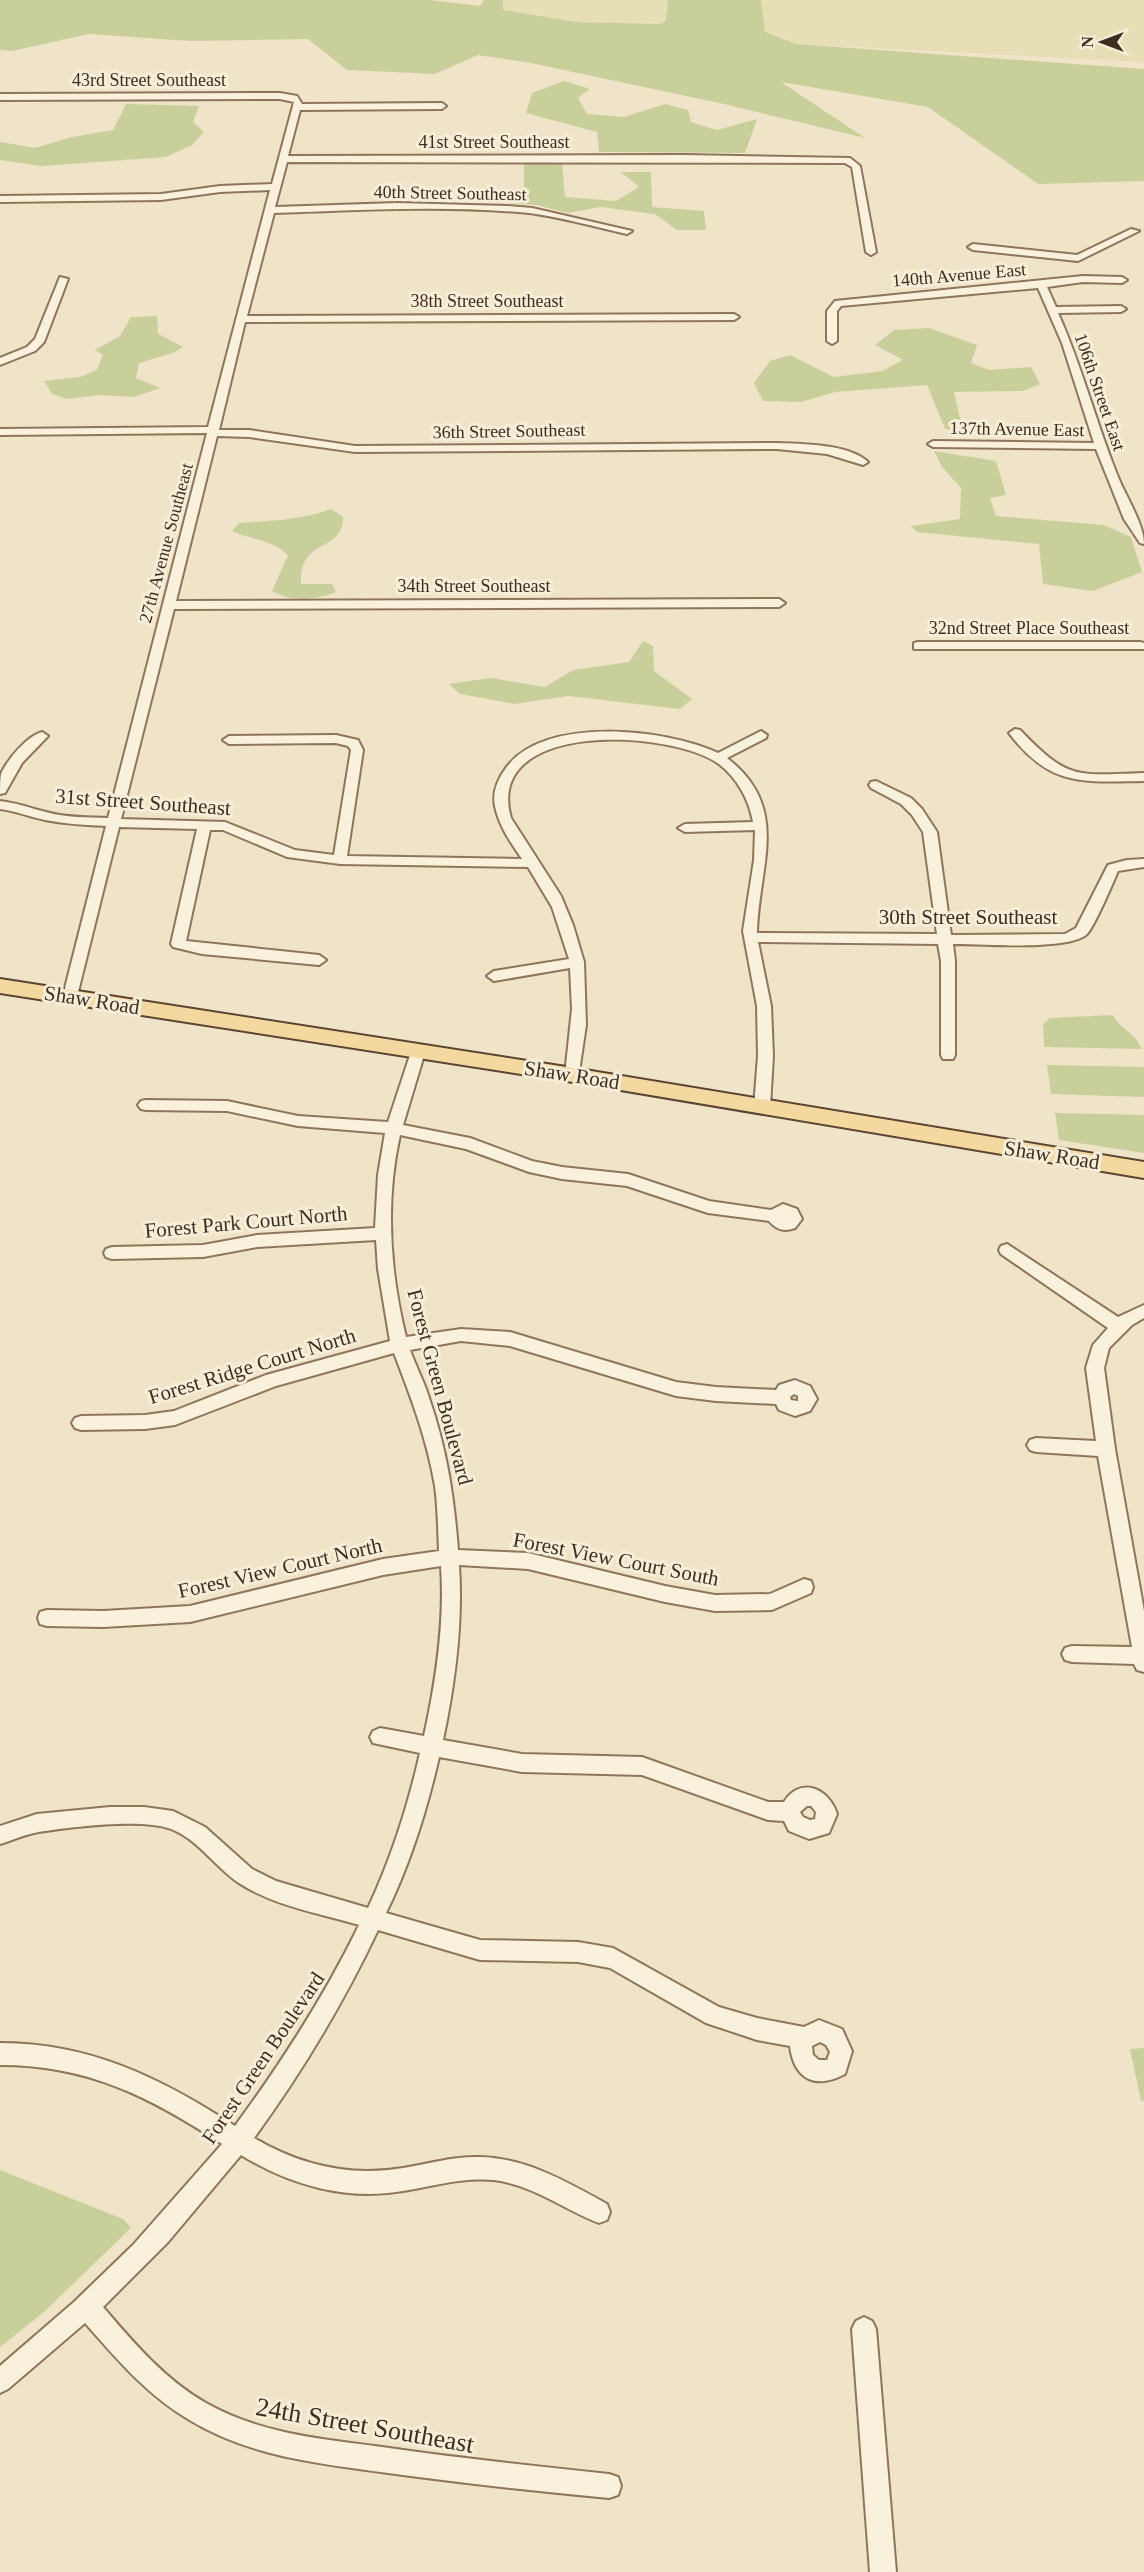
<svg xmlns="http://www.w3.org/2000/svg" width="1144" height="2572" font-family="Georgia,serif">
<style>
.farmland{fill:#e6deb5}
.green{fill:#c9cf9b}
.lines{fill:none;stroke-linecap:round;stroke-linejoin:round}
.minor-casing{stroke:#8d765c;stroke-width:4}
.major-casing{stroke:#5b4430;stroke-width:4}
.minor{fill:#faf1dc;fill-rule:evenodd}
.major{fill:#f3d9a0;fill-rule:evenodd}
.labels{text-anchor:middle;stroke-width:6;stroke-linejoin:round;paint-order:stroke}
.far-street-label{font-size:18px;fill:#3d2e20;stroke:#f7eed8}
.street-label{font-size:21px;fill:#3d2e20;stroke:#f7eed8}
.near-street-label{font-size:26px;fill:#3d2e20;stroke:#f7eed8}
</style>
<rect width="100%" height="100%" fill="#f0e4c8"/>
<path class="farmland" d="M 503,0 L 668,0 L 666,21 L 660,24 L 577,22 L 502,10 Z
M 761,0 L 1144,0 L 1144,62 L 796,44 L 765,32 Z"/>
<path class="green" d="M 0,0 L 430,0 L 480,6 L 484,0 L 503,0 L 503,10 L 577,22 L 660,24 L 666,21 L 668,0 L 761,0 L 765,32 L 796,44 L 1144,69 L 1144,181 L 1038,184 L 928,107 L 781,82 L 865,138 L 724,104 L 526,62 L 478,55 L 435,74 L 347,70 L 308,39 L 190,41 L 89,34 L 12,51 L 0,50 Z
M 564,81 L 590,89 L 578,98 L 587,114 L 624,117 L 665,104 L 688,110 L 691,122 L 717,130 L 757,119 L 745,153 L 599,152 L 597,132 L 526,113 L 532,93 Z
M 126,104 L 199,106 L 193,122 L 204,132 L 192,145 L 166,157 L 42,166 L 0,160 L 0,142 L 35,148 L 72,137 L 113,130 Z
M 524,162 L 562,164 L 565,197 L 616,201 L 639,187 L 621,172 L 651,172 L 652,207 L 704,211 L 706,230 L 677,230 L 655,214 L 600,207 L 568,213 L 536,205 L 473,201 L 479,192 L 524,195 Z
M 157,316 L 158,334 L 183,347 L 173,353 L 139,363 L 136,378 L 160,388 L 134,397 L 100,395 L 68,399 L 52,394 L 44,381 L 80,377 L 97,370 L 103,355 L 95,350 L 120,336 L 131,317 Z
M 929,328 L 977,345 L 971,363 L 989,370 L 1031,367 L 1040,384 L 1023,391 L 954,392 L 963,431 L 945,429 L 927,385 L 835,392 L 801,402 L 763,401 L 754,383 L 770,361 L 790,355 L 834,377 L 882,371 L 903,360 L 875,345 L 894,330 Z
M 934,451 L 996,461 L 1006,495 L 990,498 L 996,516 L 1104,525 L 1131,537 L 1142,572 L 1093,591 L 1043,584 L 1039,544 L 917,532 L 911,526 L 960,519 L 961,488 L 942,467 Z
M 331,509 L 343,517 C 343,554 299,536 301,584 L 332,584 L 336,592 C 317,600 289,602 272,591 L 288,555 C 271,539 254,541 232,531 L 239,523 C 270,521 301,520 331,509 Z
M 643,641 L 653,646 L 654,671 L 692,699 L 680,709 L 568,696 L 515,704 L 460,694 L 449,684 L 491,678 L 545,687 L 573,670 L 629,662 Z
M 1113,1015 C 1119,1029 1133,1030 1142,1049 L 1044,1047 L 1043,1024 L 1050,1018 Z
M 1047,1065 L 1144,1067 L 1144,1097 L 1051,1094 Z
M 1055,1113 L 1144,1115 L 1144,1153 L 1059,1140 Z
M 1144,2048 L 1144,2101 L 1141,2101 L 1130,2049 Z
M 0,2170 L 123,2219 L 131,2228 L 43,2313 L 0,2347 Z"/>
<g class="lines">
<defs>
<path id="minor" d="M 280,93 L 297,96 L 302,104 L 442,103 L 446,106 L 442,109 L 300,110 L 288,156 L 684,155 L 850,158 L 860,166 L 876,252 L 871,255 L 866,252 L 852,167 L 845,163 L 287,162 L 275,207 L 397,203 L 508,206 L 532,208 L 632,231 L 627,234 C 595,227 561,217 529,213 C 444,205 358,210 274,213 L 247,316 L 734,314 L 739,317 L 734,320 L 245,322 L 219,430 L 249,430 L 355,446 L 777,443 C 803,444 849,444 868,462 L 863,465 L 827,454 L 777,449 L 355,452 L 249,437 L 217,436 L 176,601 L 779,599 L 785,603 L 779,607 L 174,609 L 121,819 L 225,822 L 295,850 L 334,855 L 351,750 L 348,746 L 336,743 L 229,744 L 223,740 L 229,736 L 336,735 L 358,740 L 363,750 L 347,856 L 522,859 C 511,843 499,826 495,806 C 492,792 498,779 506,768 C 544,715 666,729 718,753 L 761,731 L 767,735 L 766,738 L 727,758 C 792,808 758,867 757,933 L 937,934 L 923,832 L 912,815 L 901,804 L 871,788 L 869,785 L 871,782 L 876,781 L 911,798 L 922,809 L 937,832 L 951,935 L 1065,934 L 1076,928 L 1108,865 L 1127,860 L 1144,859 L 1144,867 L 1118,871 C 1113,883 1094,927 1087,934 C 1069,951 980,944 953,944 L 955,961 L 955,1055 L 953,1059 L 943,1059 L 941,1055 L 941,961 L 938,944 L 758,942 L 771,1006 L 773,1056 L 770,1107 L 767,1111 L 757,1111 L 754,1107 L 758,1056 L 757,1006 L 743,931 L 754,860 L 755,830 L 685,832 L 678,828 L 685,824 L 753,822 C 749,799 737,778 719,764 C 670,729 483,720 511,818 L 561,896 L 573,925 L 584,962 L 586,1025 L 578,1079 L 568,1079 L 565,1075 L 572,1009 L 570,968 L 494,981 L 487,976 L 494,971 L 569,959 L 552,907 L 528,867 L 340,864 L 287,857 L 223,830 L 210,830 L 186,941 L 319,955 L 326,960 L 319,965 L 202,954 L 173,947 L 171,944 L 197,829 L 119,827 L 77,996 L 70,1001 L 65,999 L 63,996 L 106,826 C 86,825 66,824 45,820 C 30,817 16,811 0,809 L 0,801 C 17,803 30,808 46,812 C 66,818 88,817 108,818 L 207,433 L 0,435 L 0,429 L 208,427 L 270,190 L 220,192 L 161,200 L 0,202 L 0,196 L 161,194 L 220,186 L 272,184 L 294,102 L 280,99 L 0,100 L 0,94 Z
M 1131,229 L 1139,231 L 1078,261 L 973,250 L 968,247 L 973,244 L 1077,255 Z
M 1083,276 L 1122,277 L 1127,280 L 1122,283 L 1083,282 L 1047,287 L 1056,307 L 1121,306 L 1126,309 L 1121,312 L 1058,313 C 1082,366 1096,423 1118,477 C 1126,497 1144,524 1144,544 L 1140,543 L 1124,519 L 1096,449 L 933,447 L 928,444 L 933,441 L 1094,443 L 1062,343 L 1038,288 L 841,306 L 837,311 L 837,341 L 832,344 L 827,341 L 827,311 L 835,301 Z
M 60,277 L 68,279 L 44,342 L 35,351 L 0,365 L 0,358 L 27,347 L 35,339 Z
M 918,642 L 1140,642 L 1144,643 L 1144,649 L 914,649 L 914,643 Z
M 1015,729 L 1020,730 C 1069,781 1076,775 1144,773 L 1144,781 C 1082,782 1050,787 1009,733 Z
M 42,732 L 48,736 L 22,763 L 5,793 L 0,794 C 0,788 0,780 1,774 C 7,760 27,736 42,732 Z
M 418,1047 L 425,1052 L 403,1125 L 470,1138 L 532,1161 L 562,1167 L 628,1174 L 709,1201 L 771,1210 L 783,1204 L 797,1209 L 802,1219 L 795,1228 C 784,1232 777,1230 769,1221 L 708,1213 L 627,1186 L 562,1179 L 529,1172 L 466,1149 L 400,1135 C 385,1202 390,1272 406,1337 L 461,1329 L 510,1332 L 676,1382 L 716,1387 L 776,1390 L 779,1385 L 795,1380 L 810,1386 L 817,1399 L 810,1411 L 795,1416 L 779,1410 L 776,1404 L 716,1401 L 676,1396 L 510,1346 L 461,1341 L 410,1350 C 416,1367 425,1383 430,1401 C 447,1450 454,1498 458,1550 L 528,1553 L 665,1586 L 715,1595 L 770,1594 L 804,1579 L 811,1581 L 813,1587 L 811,1593 L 772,1610 L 715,1611 L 665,1602 L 528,1569 L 459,1565 C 463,1623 455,1683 443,1740 L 522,1754 L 642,1757 L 768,1802 L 784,1802 C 800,1776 829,1788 837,1814 L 829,1833 L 809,1839 L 789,1831 L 784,1821 L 768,1820 L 642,1775 L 522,1772 L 439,1757 C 427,1810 410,1864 386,1913 L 480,1940 L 578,1942 L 613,1948 L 719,2007 L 757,2018 L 804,2027 L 819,2020 L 842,2029 L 852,2051 L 845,2074 C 815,2090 794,2079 790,2046 L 757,2040 L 706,2023 L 610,1968 L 578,1962 L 480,1960 L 378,1930 C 343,2004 302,2072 254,2138 C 300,2165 349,2177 403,2168 C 428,2164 453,2156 480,2157 C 526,2158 567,2182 607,2204 L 610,2212 L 607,2220 L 599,2223 C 563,2209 533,2185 494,2180 C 462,2177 434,2186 403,2191 C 346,2201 290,2185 241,2155 L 168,2242 L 103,2307 C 133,2342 165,2380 206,2403 C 261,2434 321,2439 382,2447 C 458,2458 533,2466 609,2474 L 618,2477 L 621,2486 L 618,2495 L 609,2498 C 535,2491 461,2483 388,2473 C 317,2463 250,2457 188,2419 C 147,2395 116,2358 85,2323 L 8,2389 L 0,2393 L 0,2366 L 74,2302 L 133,2245 L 222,2144 C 150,2097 88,2065 0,2065 L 0,2043 C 90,2043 161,2078 235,2126 C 282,2062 324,1997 359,1925 C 319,1913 274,1906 239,1883 C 215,1867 199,1840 171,1829 C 142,1818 71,1827 39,1832 C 26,1834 13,1840 0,1844 L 0,1826 L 37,1814 L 110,1807 L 144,1807 L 173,1811 L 205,1827 L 252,1869 L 276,1881 L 368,1908 C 391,1859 408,1806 420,1753 L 373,1743 L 370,1737 L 373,1731 L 380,1728 L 424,1736 C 436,1681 445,1623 441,1566 L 383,1575 L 190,1622 L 103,1627 L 47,1626 L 40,1624 L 38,1618 L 40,1612 L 47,1610 L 103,1611 L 190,1606 L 383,1559 L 439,1551 C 438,1530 438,1507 435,1486 C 427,1439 411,1397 394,1353 L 276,1386 L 175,1425 L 145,1429 L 81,1430 L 75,1428 L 72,1423 L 75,1418 L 81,1416 L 145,1415 L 174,1411 L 266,1375 L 390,1341 L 378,1269 L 376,1240 L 257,1247 L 203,1257 L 112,1259 L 106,1257 L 104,1253 L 106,1249 L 112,1247 L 203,1245 L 257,1235 L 375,1228 L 378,1175 L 385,1133 L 298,1126 L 227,1111 L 146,1110 L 141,1109 L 138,1105 L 141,1101 L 146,1100 L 227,1101 L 298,1116 L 388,1122 L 411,1052 ZM 794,1394 L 798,1396 L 798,1401 L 791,1400 L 790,1397 ZM 807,1806 L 811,1806 L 816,1812 L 815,1819 L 810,1820 L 803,1817 L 800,1812 ZM 820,2042 L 826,2045 L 830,2052 L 827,2060 L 819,2060 L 813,2055 L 812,2046 Z
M 1007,1244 L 1118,1317 L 1144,1305 L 1144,1318 L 1132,1325 L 1109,1348 L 1104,1368 L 1115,1449 L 1144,1611 L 1144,1672 L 1137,1670 L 1134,1664 L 1072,1662 L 1065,1660 L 1062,1654 L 1065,1648 L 1072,1646 L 1132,1647 L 1098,1456 L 1036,1452 L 1030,1450 L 1027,1445 L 1030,1440 L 1036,1438 L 1096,1441 L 1086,1368 L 1093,1345 L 1108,1328 L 1001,1254 L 999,1250 L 1001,1246 Z
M 864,2317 L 872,2321 L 876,2329 L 896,2572 L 870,2572 L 852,2329 L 856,2321 Z"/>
<path id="major" d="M 0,979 L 573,1068 L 1144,1162 L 1144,1178 L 573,1082 L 0,993 Z"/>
</defs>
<use href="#minor" class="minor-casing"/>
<use href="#major" class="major-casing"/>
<use href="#minor" class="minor"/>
<use href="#major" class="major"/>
</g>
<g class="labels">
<g class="far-street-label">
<text x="149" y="86">43rd Street Southeast</text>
<text x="494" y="148">41st Street Southeast</text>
<text transform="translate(450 193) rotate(1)" y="6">40th Street Southeast</text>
<text transform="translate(959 275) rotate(-5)" y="6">140th Avenue East</text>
<text x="487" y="307">38th Street Southeast</text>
<text transform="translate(1100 392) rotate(71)" y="6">106th Street East</text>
<text transform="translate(1017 429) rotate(1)" y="6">137th Avenue East</text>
<text transform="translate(509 431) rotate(-1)" y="6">36th Street Southeast</text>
<text transform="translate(166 543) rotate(-75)" y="6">27th Avenue Southeast</text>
<text x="474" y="592">34th Street Southeast</text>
<text x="1029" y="634">32nd Street Place Southeast</text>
</g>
<g class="street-label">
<text transform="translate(143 802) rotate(4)" y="7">31st Street Southeast</text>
<text x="968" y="924">30th Street Southeast</text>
<text transform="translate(92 1000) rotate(9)" y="7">Shaw Road</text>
<text transform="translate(572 1075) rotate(9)" y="7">Shaw Road</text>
<text transform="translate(1052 1155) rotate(9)" y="7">Shaw Road</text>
<text transform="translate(246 1222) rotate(-5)" y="7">Forest Park Court North</text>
<text transform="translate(252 1366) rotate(-17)" y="7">Forest Ridge Court North</text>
<text transform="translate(440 1387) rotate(75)" y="7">Forest Green Boulevard</text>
<text transform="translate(616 1559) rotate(11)" y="7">Forest View Court South</text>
<text transform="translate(280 1568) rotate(-13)" y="7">Forest View Court North</text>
<text transform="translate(263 2058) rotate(-56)" y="7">Forest Green Boulevard</text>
</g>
<g class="near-street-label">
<text transform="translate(365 2425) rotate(10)" y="9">24th Street Southeast</text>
</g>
</g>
<g transform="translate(1102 42) rotate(270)" stroke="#f7eed8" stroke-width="4.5" paint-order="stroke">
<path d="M0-4.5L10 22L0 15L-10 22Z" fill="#3d2e20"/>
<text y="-9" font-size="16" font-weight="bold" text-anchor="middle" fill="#3d2e20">N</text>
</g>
</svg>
